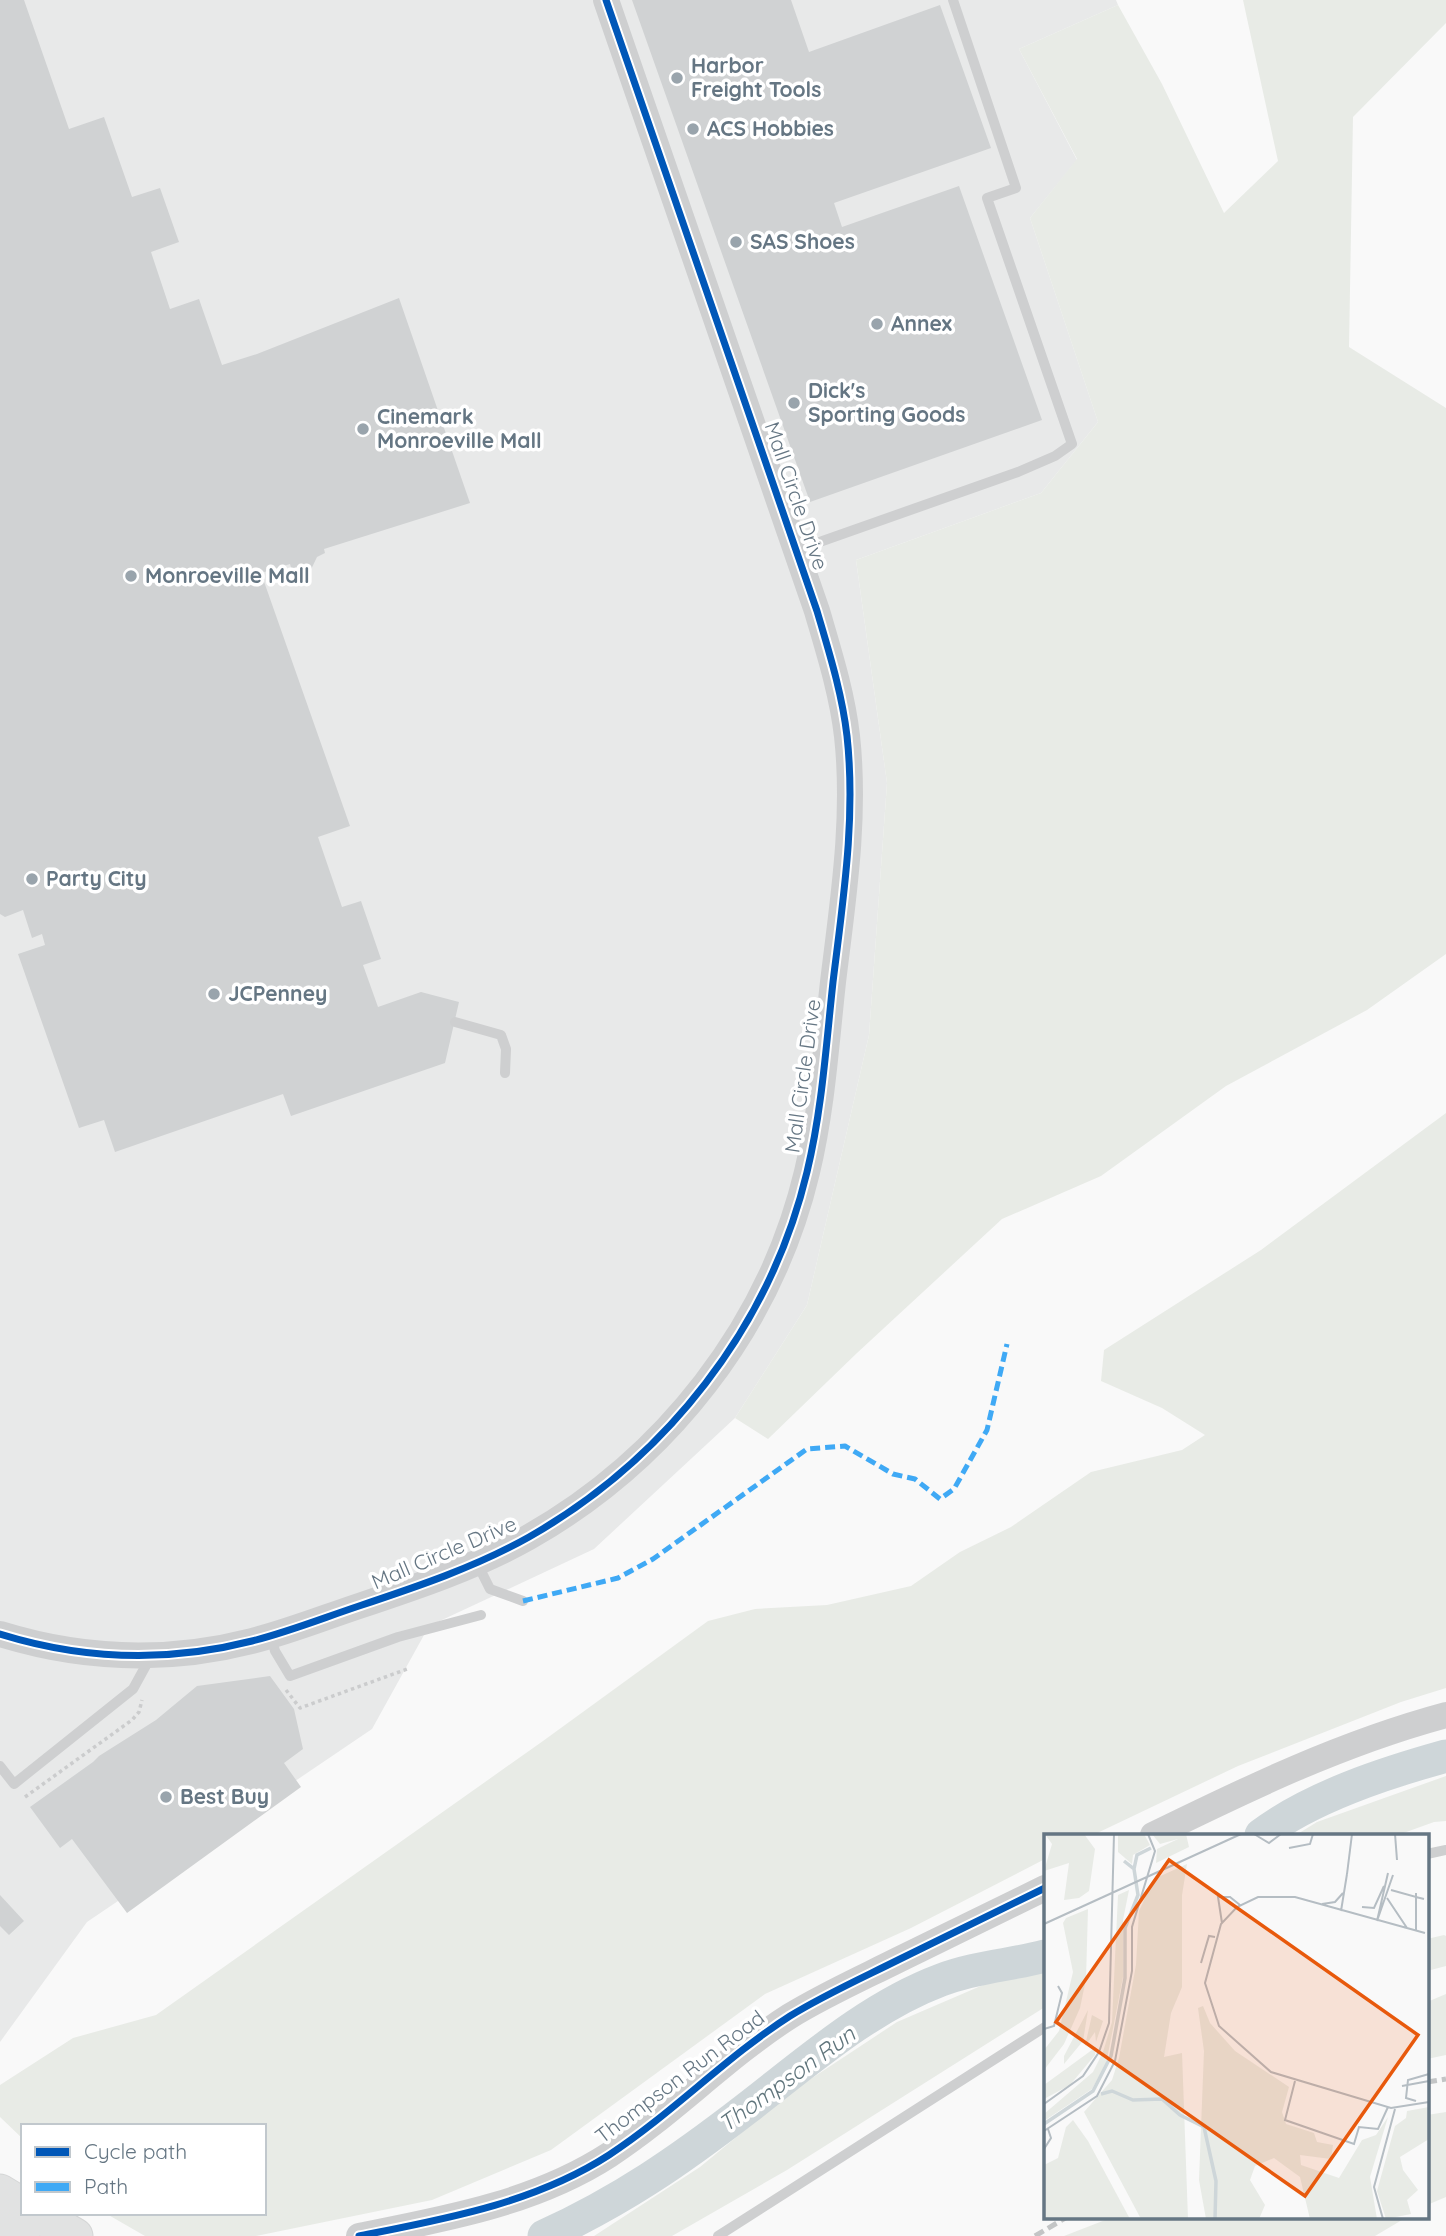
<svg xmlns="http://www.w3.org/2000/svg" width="1446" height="2236" font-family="Quicksand,sans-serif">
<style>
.built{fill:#e8e9e9}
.green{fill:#e8ebe6}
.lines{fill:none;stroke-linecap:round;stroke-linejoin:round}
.river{stroke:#ced6d9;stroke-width:33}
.building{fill:#d0d2d3}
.trunk-casing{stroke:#d5d6d6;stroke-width:37}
.path{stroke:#cbcccd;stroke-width:3.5;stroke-dasharray:3.5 3.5;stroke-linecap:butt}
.service{stroke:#cecfd0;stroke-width:10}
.tertiary{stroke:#cecfd0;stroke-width:26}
.trunk{stroke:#e1e2e2;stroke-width:35}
.rail{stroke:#c3c5c6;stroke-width:5;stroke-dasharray:10 5;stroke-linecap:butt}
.quiet{stroke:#3fa9f5;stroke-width:5;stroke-dasharray:10 5;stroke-linecap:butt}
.cycleway-casing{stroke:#fff;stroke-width:11}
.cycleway{stroke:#0057b8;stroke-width:7}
.poi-dot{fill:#99a4ac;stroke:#fff;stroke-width:2.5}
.labels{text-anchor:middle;stroke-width:7;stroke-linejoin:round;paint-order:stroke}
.poi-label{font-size:21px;font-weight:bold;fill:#657683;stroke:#fff;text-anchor:start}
.street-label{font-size:21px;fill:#657683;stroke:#fff}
.water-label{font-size:23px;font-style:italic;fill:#60757c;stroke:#fff}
.inset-river{fill:none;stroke:#ced6d9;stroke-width:3.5}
.inset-road{fill:none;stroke:#b5bdc3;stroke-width:2}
.view{fill:#e8590c;fill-opacity:0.15;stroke:#e8590c;stroke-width:3.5}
.inset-edge{fill:none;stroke:#657683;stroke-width:3.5}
</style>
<rect width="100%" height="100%" fill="#f9f9f9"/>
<path class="built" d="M 0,0 L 1116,0 L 1118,5 L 1019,49 L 1077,160 L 1030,218 L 1098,422 L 1041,493 L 856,560 L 887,783 L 869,1035 L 807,1305 L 735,1418 L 594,1549 L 429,1626 L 372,1729 L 87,1922 L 0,2042 Z"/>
<path class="green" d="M 1243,0 L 1446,0 L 1446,23 L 1353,117 L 1349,347 L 1446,408 L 1446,954 L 1367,1010 L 1226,1086 L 1101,1176 L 1002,1219 L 857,1353 L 768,1439 L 735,1418 L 807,1305 L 869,1035 L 887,783 L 856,560 L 1041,493 L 1098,422 L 1030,218 L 1077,159 L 1019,49 L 1118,5 L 1162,84 L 1224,213 L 1278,161 Z
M 1446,1113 L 1446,1688 L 1401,1702 L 1238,1766 L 1093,1835 L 1045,1835 L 1045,1859 L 911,1928 L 765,1994 L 551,2150 L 432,2200 L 256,2236 L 145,2236 L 105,2213 L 264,2213 L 264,2126 L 23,2126 L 23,2139 L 0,2117 L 0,2085 L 73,2038 L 156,2015 L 543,1741 L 708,1621 L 755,1609 L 827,1605 L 911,1586 L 960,1552 L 1011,1527 L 1091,1472 L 1182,1450 L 1205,1435 L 1162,1408 L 1101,1381 L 1104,1350 L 1261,1250 Z
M 1446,1776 L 1446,1821 L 1434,1822 L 1398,1835 L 1296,1835 L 1317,1822 Z
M 1444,1935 L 1446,1936 L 1446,1966 L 1427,1971 L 1427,1939 Z
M 1045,1971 L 1045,2007 L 787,2170 L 672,2236 L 594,2236 L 700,2167 L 791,2092 L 897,2022 L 983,1985 Z
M 1446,1994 L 1446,2055 L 1427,2059 L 1427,2002 Z
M 1446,2112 L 1446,2197 L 1427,2205 L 1427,2115 Z
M 1113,2217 L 1407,2217 L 1375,2236 L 1064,2236 Z"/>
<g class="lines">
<path class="river" d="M 1261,1835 C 1311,1797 1385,1773 1446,1756
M 544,2236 C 621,2201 680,2160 746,2109 C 807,2062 869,2007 941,1980 C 975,1967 1011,1965 1045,1956"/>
</g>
<path class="building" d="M 0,0 L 24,0 L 69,129 L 104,117 L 132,197 L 160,188 L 179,242 L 151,252 L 170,309 L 199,299 L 222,365 L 257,354 L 399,298 L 470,503 L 324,549 L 325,553 L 317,557 L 305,582 L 293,574 L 290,564 L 261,573 L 350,826 L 318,837 L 342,907 L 361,901 L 381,959 L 363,965 L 378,1007 L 421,992 L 459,1002 L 445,1063 L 291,1116 L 283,1094 L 115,1152 L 104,1120 L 79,1128 L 18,954 L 45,945 L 42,934 L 32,938 L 23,910 L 5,917 L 0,914 Z
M 632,0 L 791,0 L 809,52 L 940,5 L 991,148 L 834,203 L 842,227 L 959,186 L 1042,420 L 810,502 Z
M 270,1676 L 294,1709 L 303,1749 L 284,1763 L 301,1787 L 127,1913 L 72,1839 L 60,1848 L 30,1807 L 93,1762 L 99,1756 L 156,1720 L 197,1686 Z
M 0,1895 L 24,1921 L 9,1935 L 0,1926 Z"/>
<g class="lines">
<defs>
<path id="trunk" d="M 0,2192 L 23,2206
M 36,2213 L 75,2236
M 0,2223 L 22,2236"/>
</defs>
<use href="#trunk" class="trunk-casing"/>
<path class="path" d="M 286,1690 L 300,1708 L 410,1668
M 25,1797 L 132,1720 L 139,1712 L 142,1700"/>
<path class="service" d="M 797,550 L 1018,472 L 1055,456 L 1072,444 L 987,198 L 1016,188 L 953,0
M 455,1022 L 501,1035 L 506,1049 L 505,1073
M 477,1563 L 490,1589 L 523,1601
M 271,1636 L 275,1651 L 290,1676 L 398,1637 L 481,1615
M 0,1766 L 14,1784 L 133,1689 L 150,1658
M 1427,1854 L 1446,1850
M 718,2236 L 1045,2027"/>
<path class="tertiary" d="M 0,1634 C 84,1660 166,1663 252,1641 C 288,1632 323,1618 359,1606 C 416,1587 476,1567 529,1537 C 666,1459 770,1327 807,1172 C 822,1110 826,1046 833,982 C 843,900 856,818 847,736 C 842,693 829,652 817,611 L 606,0
M 1153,1835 C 1249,1788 1342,1743 1446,1715
M 359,2236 C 445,2219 535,2203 609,2155 C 673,2113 726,2057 790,2016 C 824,1995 862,1978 898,1960 C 947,1936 996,1912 1045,1888"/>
<use href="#trunk" class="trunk"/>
<path class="rail" d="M 1427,2082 L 1446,2079
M 1035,2236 L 1067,2217"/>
<path class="quiet" d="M 523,1601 L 618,1578 L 653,1559 L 807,1449 L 845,1446 L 893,1474 L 915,1479 L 940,1499 L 954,1489 L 987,1430 L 1007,1344"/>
<defs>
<path id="cycleway" d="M 0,1634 C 84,1660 166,1663 252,1641 C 288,1632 323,1618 359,1606 C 416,1587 476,1567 529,1537 C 666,1459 770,1327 807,1172 C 822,1110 826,1046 833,982 C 843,900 856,818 847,736 C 842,693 829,652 817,611 L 606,0
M 359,2236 C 445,2219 535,2203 609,2155 C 673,2113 726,2057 790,2016 C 824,1995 862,1978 898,1960 C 947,1936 996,1912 1045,1888"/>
</defs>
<use href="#cycleway" class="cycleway-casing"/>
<use href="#cycleway" class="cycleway"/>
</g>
<g class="poi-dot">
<circle cx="677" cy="78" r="7"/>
<circle cx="693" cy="129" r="7"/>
<circle cx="736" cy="242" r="7"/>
<circle cx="877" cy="324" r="7"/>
<circle cx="794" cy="403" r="7"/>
<circle cx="363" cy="429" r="7"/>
<circle cx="131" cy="576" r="7"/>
<circle cx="32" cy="879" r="7"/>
<circle cx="214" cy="994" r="7"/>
<circle cx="166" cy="1797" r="7"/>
</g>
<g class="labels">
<g class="poi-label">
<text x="691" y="73">Harbor<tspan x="691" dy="24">Freight Tools</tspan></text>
<text x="707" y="136">ACS Hobbies</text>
<text x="750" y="249">SAS Shoes</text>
<text x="891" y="331">Annex</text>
<text x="808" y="398">Dick's<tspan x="808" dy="24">Sporting Goods</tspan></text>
<text x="377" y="424">Cinemark<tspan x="377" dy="24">Monroeville Mall</tspan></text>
<text x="145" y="583">Monroeville Mall</text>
<text x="46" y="886">Party City</text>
<text x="228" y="1001">JCPenney</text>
<text x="180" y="1804">Best Buy</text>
</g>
<g class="street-label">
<text transform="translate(796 496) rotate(71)" y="7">Mall Circle Drive</text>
<text transform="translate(803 1076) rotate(-82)" y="7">Mall Circle Drive</text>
<text transform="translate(444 1553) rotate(-23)" y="7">Mall Circle Drive</text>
<text transform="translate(680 2077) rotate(-37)" y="7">Thompson Run Road</text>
</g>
<g class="water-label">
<text transform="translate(787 2079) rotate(-36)" y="8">Thompson Run</text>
</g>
</g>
<g transform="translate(1044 1834)">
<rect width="385" height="385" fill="#f9f9f9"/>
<path d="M 1,0 L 40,0 L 51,15 L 45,57 L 35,64 L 20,66 L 25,29 L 0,37 L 8,10 ZM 74,0 L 100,0 L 106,11 L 89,21 L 88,30 L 74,18 ZM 108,0 L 142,0 L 145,13 L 112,29 L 113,15 L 134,5 L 116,10 ZM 143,30 L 138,61 L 138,153 L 127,179 L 120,223 L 138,219 L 144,385 L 97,385 L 40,278 L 68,246 L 75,224 L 92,131 L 95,77 L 110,45 ZM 85,56 L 79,86 L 79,143 L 62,230 L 48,255 L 0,287 L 0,280 L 49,238 L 59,218 L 68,188 L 74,61 ZM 44,75 L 42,145 L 36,174 L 20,210 L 0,236 L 0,216 L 15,197 L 29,138 L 19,89 L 22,84 ZM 159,172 L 166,189 L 191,217 L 245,253 L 238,278 L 242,290 L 270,299 L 273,308 L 289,311 L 287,325 L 256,321 L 257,331 L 295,344 L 318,306 L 332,301 L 344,283 L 326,343 L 333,385 L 266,385 L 256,343 L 230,324 L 211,332 L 206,346 L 221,371 L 215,385 L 162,385 L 155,346 L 160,217 L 154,174 ZM 44,176 L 39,207 L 20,230 L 20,222 ZM 48,181 L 59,187 L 52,208 L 51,198 L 41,212 ZM 52,213 L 51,221 L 26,251 L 0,265 L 0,251 ZM 385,273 L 385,305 L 356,323 L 359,336 L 374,356 L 363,366 L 367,380 L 342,385 L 333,357 L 351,292 L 362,284 L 363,277 ZM 29,286 L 44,307 L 86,385 L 0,385 L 0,331 L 14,324 L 22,293 Z" fill="#e8ebe6"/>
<path class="inset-river" d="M 90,35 L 93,21 L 107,14M 57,260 L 68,257 L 89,266 L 118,265 L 136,281 L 160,293 L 172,347 L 171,385M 0,290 L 49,257 L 67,222 L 81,144 L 81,94 L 94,61 L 90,35 L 80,27"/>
<path class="inset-road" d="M 210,0 L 225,9 L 237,0M 351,0 L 353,26M 245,14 L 266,10 L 269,0M 303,40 L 308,0M 347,56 L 372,63 L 372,59M 343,64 L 363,94M 278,70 L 291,68 L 299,59M 318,73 L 330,74 L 340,52M 297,77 L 303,40M 333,87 L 344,39M 333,87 L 349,41M 178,89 L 174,63 L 186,63 L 196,71M 0,90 L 197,0M 372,96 L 372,63 L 380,65M 381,99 L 251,63 L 214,63 L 193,73 L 177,90 L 161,149 L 175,192 L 227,238 L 347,274 L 385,268M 157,129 L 165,102 L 171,103M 0,195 L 10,192 L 18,159 L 14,152M 251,247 L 241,286 L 310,310 L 315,293 L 334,295 L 344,273M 358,252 L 385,247M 372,267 L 362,264 L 364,246 L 385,240M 0,270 L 39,242 L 55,218 L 65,189 L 70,0M 0,297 L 53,262 L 71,227 L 88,137 L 88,93 L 111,17 L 104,0M 0,315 L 7,304 L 4,295M 339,385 L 330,353 L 351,275"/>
<path class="view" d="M 125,26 L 374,201 L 261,362 L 12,188 Z"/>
<rect width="385" height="385" class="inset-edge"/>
</g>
<rect x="21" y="2124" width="245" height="91" fill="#ffffff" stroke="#c1c8cd" stroke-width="2"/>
<rect x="35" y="2147" width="35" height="10" fill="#0057b8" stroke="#c1c8cd" stroke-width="2"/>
<text x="84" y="2159" font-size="21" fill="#657683">Cycle path</text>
<rect x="35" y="2182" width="35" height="10" fill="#3fa9f5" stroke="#c1c8cd" stroke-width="2"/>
<text x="84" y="2194" font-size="21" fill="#657683">Path</text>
</svg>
